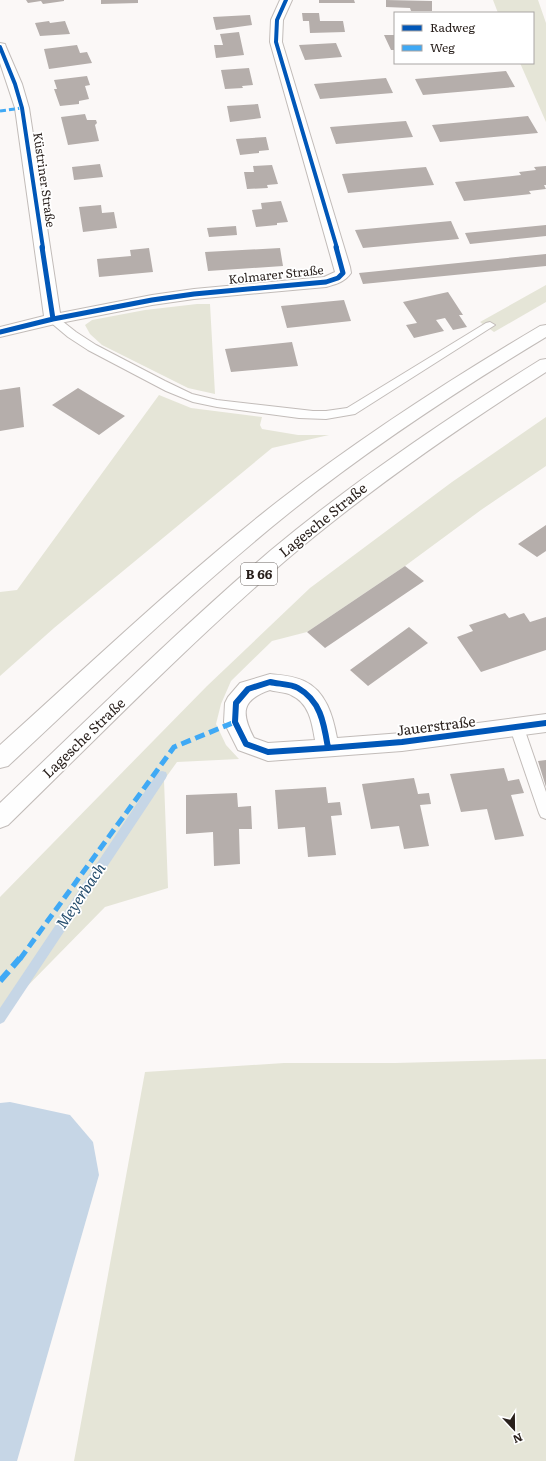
<svg xmlns="http://www.w3.org/2000/svg" width="546" height="1461" font-family="Literata,serif">
<style>
.green{fill:#e5e5d7}
.water{fill:#c6d6e6}
.lines{fill:none;stroke-linecap:round;stroke-linejoin:round}
.stream{fill:#c6d6e6;fill-rule:evenodd}
.building{fill:#b5aeab}
.service-casing{stroke:#c2bcb9;stroke-width:2}
.minor-casing{stroke:#c2bcb9;stroke-width:2}
.primary-casing{stroke:#c2bcb9;stroke-width:2}
.service{fill:#fefefe;fill-rule:evenodd}
.minor{fill:#fefefe;fill-rule:evenodd}
.primary{fill:#fefefe;fill-rule:evenodd}
.quiet-far2{stroke:#3fa9f5;stroke-width:3;stroke-dasharray:6 3;stroke-linecap:butt}
.quiet-far1{stroke:#3fa9f5;stroke-width:5;stroke-dasharray:10 5;stroke-linecap:butt}
.quiet{stroke:#3fa9f5;stroke-width:6;stroke-dasharray:13 6;stroke-linecap:butt}
.cycleway-far2-casing{stroke:#fff;stroke-width:5.5}
.cycleway-far1-casing{stroke:#fff;stroke-width:7}
.cycleway-casing{stroke:#fff;stroke-width:8}
.cycleway-far2{stroke:#0057b8;stroke-width:4}
.cycleway-far1{stroke:#0057b8;stroke-width:5}
.cycleway{stroke:#0057b8;stroke-width:6}
.labels{text-anchor:middle;stroke-width:3.5;stroke-linejoin:round;paint-order:stroke}
.far-street-label{font-size:12px;fill:#281f1b;stroke:#fff}
.shield{fill:#fff;stroke:#68625f;stroke-width:1}
.shield-label{font-size:13px;font-weight:bold;fill:#281f1b}
.street-label{font-size:14px;fill:#281f1b;stroke:#fff}
.water-label{font-size:15px;font-style:italic;fill:#264e6e;stroke:#fff}
</style>
<rect width="100%" height="100%" fill="#fbf8f7"/>
<path class="green" d="M 493,0 L 538,0 L 546,23 L 546,122 L 520,63 L 533,63 L 533,13 L 498,13 Z
M 546,285 L 546,302 L 494,332 L 480,322 Z
M 197,304 L 210,304 L 215,394 L 188,388 L 102,345 L 90,334 L 85,325 L 92,320 L 145,310 Z
M 159,395 L 191,408 L 262,417 L 260,425 L 262,429 L 298,435 L 329,435 L 272,448 L 54,628 L 0,676 L 0,592 L 17,590 Z
M 546,417 L 546,466 L 481,510 L 405,566 L 307,632 L 272,641 L 231,681 L 221,704 L 216,724 L 226,745 L 239,759 L 177,762 L 164,780 L 168,888 L 105,907 L 0,1014 L 0,897 L 207,686 L 310,588 L 452,482 Z
M 546,1059 L 546,1461 L 74,1461 L 145,1072 L 284,1063 L 395,1063 Z"/>
<path class="water" d="M 10,1102 L 70,1115 L 93,1142 L 99,1175 L 17,1461 L 0,1461 L 0,1103 Z"/>
<g class="lines">
<path class="stream" d="M 162,771 L 166,772 L 167,775 L 166,778 L 4,1022 L 0,1024 L 0,1008 L 158,772 Z"/>
</g>
<path class="building" d="M 26,0 L 64,0 L 64,1 L 43,4 L 41,1 L 28,3 Z
M 101,0 L 138,0 L 138,3 L 101,4 Z
M 319,0 L 354,0 L 355,3 L 319,3 Z
M 386,0 L 432,1 L 432,11 L 411,11 L 410,8 L 386,7 Z
M 302,13 L 319,13 L 320,21 L 343,21 L 345,32 L 310,33 L 309,21 L 303,21 Z
M 250,15 L 252,25 L 216,30 L 213,17 Z
M 49,21 L 50,23 L 65,21 L 70,34 L 40,36 L 35,23 Z
M 239,32 L 244,55 L 216,58 L 214,45 L 223,45 L 220,34 Z
M 384,35 L 395,35 L 395,50 L 391,50 Z
M 336,43 L 342,57 L 305,60 L 299,45 Z
M 77,45 L 80,53 L 87,52 L 92,63 L 49,69 L 44,49 Z
M 249,68 L 253,85 L 242,86 L 243,88 L 225,89 L 221,70 Z
M 506,71 L 515,87 L 423,95 L 415,79 Z
M 87,76 L 90,85 L 85,86 L 89,99 L 79,101 L 79,104 L 60,106 L 54,89 L 57,89 L 54,80 Z
M 386,78 L 393,93 L 320,99 L 314,84 Z
M 258,104 L 261,118 L 230,122 L 227,106 Z
M 85,114 L 87,120 L 96,120 L 97,123 L 95,125 L 99,141 L 68,145 L 61,117 Z
M 528,116 L 538,133 L 440,142 L 432,125 Z
M 406,121 L 413,137 L 336,144 L 330,127 Z
M 266,137 L 269,150 L 259,151 L 259,153 L 240,155 L 236,139 Z
M 100,164 L 103,177 L 74,180 L 72,167 Z
M 272,165 L 278,184 L 267,185 L 268,188 L 247,189 L 244,172 L 254,172 L 253,166 Z
M 546,166 L 546,185 L 544,185 L 546,189 L 529,191 L 531,194 L 464,201 L 455,182 L 521,175 L 519,172 L 536,170 L 534,167 Z
M 426,167 L 434,185 L 348,193 L 342,174 Z
M 281,201 L 288,222 L 277,223 L 277,225 L 256,227 L 252,210 L 262,209 L 261,203 Z
M 101,205 L 102,213 L 114,212 L 117,228 L 83,232 L 79,207 Z
M 451,221 L 459,239 L 363,248 L 355,230 Z
M 546,225 L 546,236 L 470,244 L 465,233 Z
M 236,226 L 237,235 L 209,237 L 207,228 Z
M 149,248 L 153,272 L 99,277 L 97,259 L 131,256 L 130,250 Z
M 280,248 L 283,266 L 208,271 L 205,252 Z
M 546,254 L 546,266 L 363,284 L 359,273 Z
M 448,292 L 463,315 L 459,315 L 467,327 L 453,330 L 445,318 L 436,320 L 444,331 L 414,338 L 406,325 L 417,323 L 403,302 Z
M 344,300 L 351,321 L 287,328 L 281,306 Z
M 292,342 L 298,366 L 231,372 L 225,349 Z
M 20,387 L 24,427 L 0,431 L 0,390 Z
M 78,388 L 101,402 L 125,416 L 99,435 L 52,405 Z
M 546,525 L 546,551 L 537,557 L 518,544 Z
M 405,566 L 424,581 L 325,648 L 307,632 Z
M 505,613 L 509,618 L 524,613 L 530,622 L 546,617 L 546,650 L 481,672 L 457,637 L 473,631 L 469,625 Z
M 409,627 L 428,643 L 368,686 L 350,670 Z
M 546,760 L 546,787 L 538,761 Z
M 504,768 L 508,781 L 519,779 L 524,793 L 511,795 L 524,836 L 495,840 L 487,809 L 461,812 L 450,774 Z
M 414,778 L 418,794 L 429,793 L 431,804 L 420,805 L 429,846 L 404,849 L 399,826 L 371,829 L 362,784 Z
M 326,787 L 328,803 L 340,802 L 342,815 L 331,816 L 336,855 L 308,857 L 305,827 L 278,829 L 275,790 Z
M 237,793 L 238,807 L 251,806 L 252,829 L 239,829 L 240,864 L 214,866 L 213,832 L 186,834 L 186,795 Z"/>
<g class="lines">
<defs>
<path id="service" d="M 53,316 L 57,317 L 76,332 L 96,345 L 165,381 L 192,394 L 217,400 L 313,411 L 326,411 L 347,408 L 486,323 L 490,322 L 495,325 L 355,414 L 326,419 L 299,418 L 217,407 L 193,402 L 166,391 L 88,350 L 68,337 L 49,321 L 48,319 L 49,317 Z
M 517,722 L 522,724 L 524,728 L 546,792 L 546,819 L 541,817 L 539,813 L 510,728 L 512,724 Z"/>
<path id="minor" d="M 280,0 L 292,0 L 283,20 L 282,42 L 350,267 L 351,273 C 345,282 336,284 326,287 L 194,299 L 152,305 L 55,324 L 0,337 L 0,327 L 44,316 L 15,108 L 0,63 L 0,43 L 5,44 L 6,47 L 22,84 L 29,108 L 60,313 L 152,295 L 194,289 L 324,277 L 335,272 L 270,42 L 271,20 Z
M 270,674 C 281,675 294,676 304,681 C 326,691 333,716 337,738 L 402,733 L 546,714 L 546,732 L 402,751 L 268,761 L 238,750 L 224,722 L 225,703 L 228,697 L 240,683 ZM 270,690 C 276,692 286,692 291,695 C 309,703 312,722 315,740 L 268,743 L 254,738 C 241,713 241,700 270,690 Z"/>
<path id="primary" d="M 546,325 L 546,337 C 457,391 370,448 289,513 C 191,592 100,680 8,766 L 0,768 L 0,745 C 91,663 180,578 277,502 C 361,437 449,380 540,326 Z
M 546,359 L 546,372 C 455,430 367,491 285,561 C 189,644 99,736 8,825 L 0,828 L 0,803 C 89,718 177,631 270,551 C 355,480 446,419 540,360 Z"/>
</defs>
<use href="#service" class="service-casing"/>
<use href="#minor" class="minor-casing"/>
<use href="#primary" class="primary-casing"/>
<use href="#service" class="service"/>
<use href="#minor" class="minor"/>
<use href="#primary" class="primary"/>
<path class="quiet-far2" d="M 0,111 L 22,108"/>
<path class="quiet-far1" d="M 20,959 L 174,747 L 235,722"/>
<path class="quiet" d="M 0,981 L 20,958"/>
<defs>
<path id="cycleway-far2" d="M 286,0 L 277,20 L 276,42 L 337,248
M 0,47 L 15,84 L 22,108 L 43,248"/>
<path id="cycleway-far1" d="M 42,247 L 53,319
M 0,332 L 53,319 L 152,300 L 194,294 L 326,282 L 338,278 L 343,273 L 336,247"/>
<path id="cycleway" d="M 270,682 C 278,684 291,684 298,688 C 321,701 324,724 328,748 L 268,752 L 246,744 L 235,722 L 236,703 L 248,689 Z
M 328,748 L 402,742 L 546,723"/>
</defs>
<use href="#cycleway-far2" class="cycleway-far2-casing"/>
<use href="#cycleway-far1" class="cycleway-far1-casing"/>
<use href="#cycleway" class="cycleway-casing"/>
<use href="#cycleway-far2" class="cycleway-far2"/>
<use href="#cycleway-far1" class="cycleway-far1"/>
<use href="#cycleway" class="cycleway"/>
</g>
<g class="labels">
<g class="far-street-label">
<text transform="translate(44 180) rotate(82)" y="4">Küstriner Straße</text>
<text transform="translate(276 275) rotate(-6)" y="4">Kolmarer Straße</text>
</g>
<rect class="shield" x="241" y="563" width="36" height="22" rx="3"/>
<g class="shield-label">
<text x="259" y="579">B 66</text>
</g>
<g class="street-label">
<text transform="translate(323 520) rotate(-39)" y="5">Lagesche Straße</text>
<text transform="translate(436 726) rotate(-7)" y="5">Jauerstraße</text>
<text transform="translate(84 738) rotate(-44)" y="5">Lagesche Straße</text>
</g>
<g class="water-label">
<text transform="translate(81 896) rotate(-56)" y="5">Meyerbach</text>
</g>
</g>
<rect x="394" y="12" width="140" height="52" fill="#ffffff" stroke="#a9a5a4"/>
<rect x="402" y="25" width="20" height="6" fill="#0057b8" stroke="#a9a5a4"/>
<text x="430" y="32" font-size="12" fill="#281f1b">Radweg</text>
<rect x="402" y="45" width="20" height="6" fill="#3fa9f5" stroke="#a9a5a4"/>
<text x="430" y="52" font-size="12" fill="#281f1b">Weg</text>
<g transform="translate(514 1429) rotate(158)" stroke="#ffffff" stroke-width="3" paint-order="stroke">
<path d="M0-3L7 15L0 10L-7 15Z" fill="#281f1b"/>
<text y="-6" font-size="11" font-weight="bold" text-anchor="middle" fill="#281f1b">N</text>
</g>
</svg>
